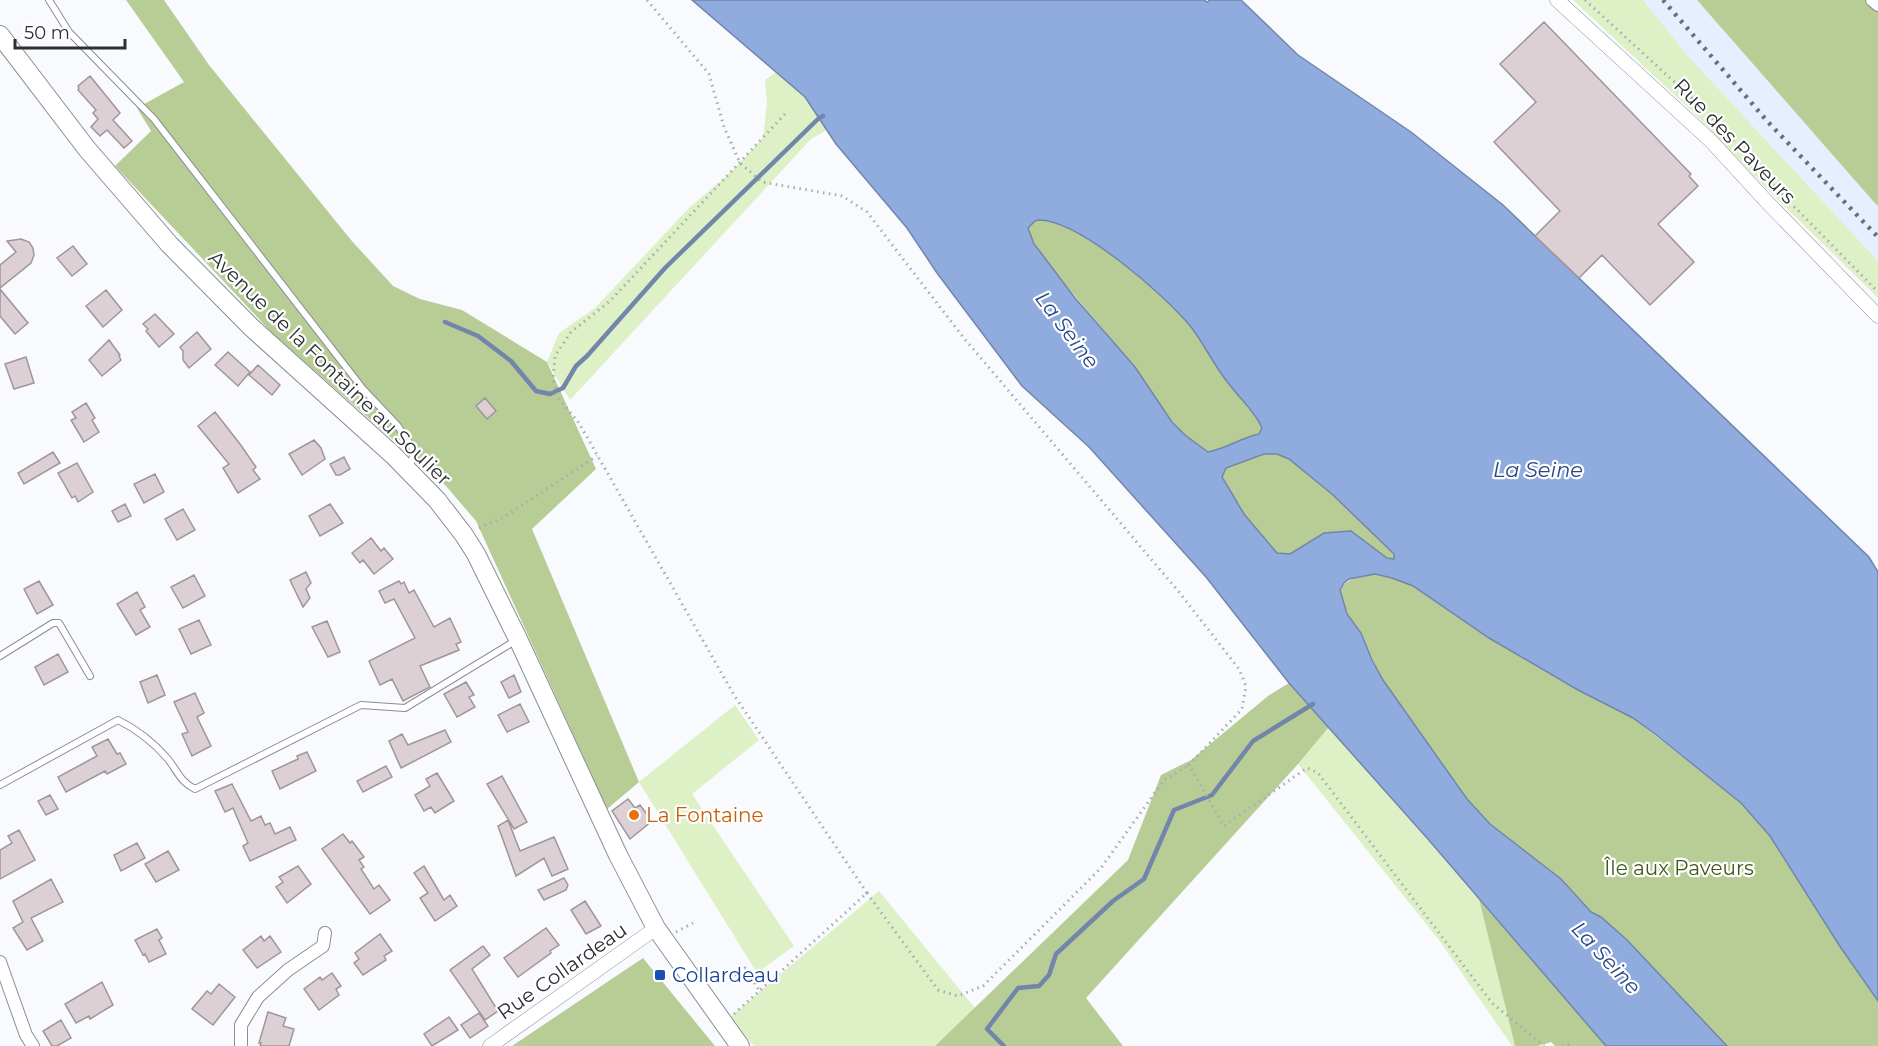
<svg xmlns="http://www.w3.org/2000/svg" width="1878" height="1046" font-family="Montserrat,sans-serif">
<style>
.built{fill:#e5efff}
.green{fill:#def0c5}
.forest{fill:#b7cd95}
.water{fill:#90abde;stroke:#7286ab;stroke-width:1.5;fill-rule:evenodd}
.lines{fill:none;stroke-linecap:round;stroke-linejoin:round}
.stream{stroke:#7286ab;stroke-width:4.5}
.building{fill:#dcd0d4;stroke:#a09599;stroke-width:1.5}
.service-casing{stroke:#898e96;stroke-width:8}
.minor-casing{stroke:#898e96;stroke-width:14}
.tertiary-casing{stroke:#898e96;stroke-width:15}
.primary-casing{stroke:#898e96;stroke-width:20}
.path{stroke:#a9abaf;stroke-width:3;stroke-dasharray:1.5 4.5;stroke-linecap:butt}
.service{stroke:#fff;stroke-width:6}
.minor{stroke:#fff;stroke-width:12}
.tertiary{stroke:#fff;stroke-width:14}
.primary{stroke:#fff;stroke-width:18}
.rail{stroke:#6c6e72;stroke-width:4.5;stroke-dasharray:3 6;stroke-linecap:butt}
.food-dot{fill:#e8710a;stroke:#fff;stroke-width:2}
.transit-dot{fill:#1a4fb4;stroke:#fff;stroke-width:2}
.labels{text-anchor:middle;stroke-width:4.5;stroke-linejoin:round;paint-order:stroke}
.street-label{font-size:20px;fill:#2d2f33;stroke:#fff}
.food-label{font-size:20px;fill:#c56008;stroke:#fff;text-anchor:start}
.park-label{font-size:20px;fill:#43571b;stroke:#fff}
.transit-label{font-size:20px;fill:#164399;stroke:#fff;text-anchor:start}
.water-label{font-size:21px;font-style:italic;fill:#2a4886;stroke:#fff}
</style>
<rect width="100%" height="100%" fill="#f8fafe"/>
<path class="built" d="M 1643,0 L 1697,0 L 1878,206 L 1878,261 L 1688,56 Z"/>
<path class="green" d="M 1573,0 L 1643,0 L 1688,56 L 1878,261 L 1878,298 L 1762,184 L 1696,115 Z
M 776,72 L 805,97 L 827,130 L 811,139 L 570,400 L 547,362 L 559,333 L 595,308 L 689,208 L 731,172 L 763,138 L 767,103 L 765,80 Z
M 735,705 L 759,740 L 692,794 L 794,946 L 757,973 L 639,782 Z
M 1329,727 L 1479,899 L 1515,1046 L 1512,1046 L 1439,940 L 1298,764 Z
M 879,891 L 975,1008 L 935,1046 L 754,1046 L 729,1018 Z"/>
<path class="forest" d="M 126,0 L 164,0 L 209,65 L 351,240 L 393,286 L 420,299 L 462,310 L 547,362 L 596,469 L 532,529 L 639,782 L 607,809 L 476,521 L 446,486 L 275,336 L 115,166 L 151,131 L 137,108 L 184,82 Z
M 1697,0 L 1878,0 L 1878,206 L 1873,201 Z
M 1039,220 C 1079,220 1165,295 1191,327 C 1205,345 1214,366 1229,385 C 1240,399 1255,411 1262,428 L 1259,434 C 1240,438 1226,449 1208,452 L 1185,435 L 1172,421 L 1135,367 L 1058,276 L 1034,244 L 1028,228 L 1035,221 Z
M 1264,454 L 1277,454 L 1289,459 L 1333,495 L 1394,554 L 1394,559 L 1387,558 L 1350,531 L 1324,533 L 1290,554 L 1277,553 L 1244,514 L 1221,477 L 1226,468 Z
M 1375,574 L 1392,578 L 1413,586 L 1489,638 L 1578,690 L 1633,718 L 1741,803 L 1770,836 L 1839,945 L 1878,1001 L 1878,1046 L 1727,1046 L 1720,1040 L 1627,940 L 1601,917 L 1591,912 L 1561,879 L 1490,824 L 1467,799 L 1383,680 C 1374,664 1368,649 1361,633 C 1358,626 1351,621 1347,614 C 1329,585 1349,577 1375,574 Z
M 1289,683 L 1329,727 L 1298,764 L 1086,998 L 1123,1046 L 935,1046 L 1128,860 L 1161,775 L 1191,760 L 1268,696 Z
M 1479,899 L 1606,1046 L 1555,1046 L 1551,1042 L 1538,1046 L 1515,1046 Z
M 643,958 L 715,1046 L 512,1046 Z"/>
<path class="water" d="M 692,0 L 1204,0 L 1207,2 L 1210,0 L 1241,0 L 1298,55 L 1411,132 L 1503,205 L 1869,557 L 1878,572 L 1878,1001 L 1839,945 L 1770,836 L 1741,803 L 1655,734 L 1633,718 L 1578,690 L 1489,638 L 1413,586 L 1392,578 L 1375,574 L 1349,579 L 1344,583 L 1340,590 L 1347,614 L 1361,633 L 1372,660 L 1383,680 L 1467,799 L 1490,824 L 1561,879 L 1591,912 L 1601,917 L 1627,940 L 1727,1046 L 1606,1046 L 1427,838 L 1289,683 L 1206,577 L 1089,447 L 1022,386 L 937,273 L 907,228 L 836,144 L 805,97 ZM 1039,220 C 1079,220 1165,295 1191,327 C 1205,345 1214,366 1229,384 C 1240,399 1255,411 1262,428 L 1259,434 C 1240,438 1226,449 1208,452 L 1185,435 L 1172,422 L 1135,367 L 1075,298 L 1041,253 L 1034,244 L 1028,228 L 1035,221 ZM 1264,454 L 1277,454 L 1289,459 L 1333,495 L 1394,554 L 1394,559 L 1387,558 L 1351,531 L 1324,533 L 1290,554 L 1277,553 L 1244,514 L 1222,477 L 1226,468 Z"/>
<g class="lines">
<path class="stream" d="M 445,322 L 478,336 L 511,361 L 536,391 L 550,394 L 563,388 L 576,366 L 587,356 L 665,268 L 819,118 L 823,116
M 1004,1046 L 987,1029 L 1018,988 L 1039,986 L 1049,975 L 1056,954 L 1113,901 L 1144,879 L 1174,810 L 1212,795 L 1253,741 L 1313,704"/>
</g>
<path class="building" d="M 1544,22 L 1691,174 L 1689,176 L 1698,186 L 1658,224 L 1694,262 L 1650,305 L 1602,255 L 1579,278 L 1535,236 L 1560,211 L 1494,142 L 1536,102 L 1500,64 Z
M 90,76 L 120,113 L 113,120 L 132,141 L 124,148 L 107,130 L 100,136 L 91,127 L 98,119 L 93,113 L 96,110 L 78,90 L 79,88 L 78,86 Z
M 21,239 L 29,242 L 33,248 L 34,255 L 31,263 L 0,288 L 0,265 L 16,252 L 7,241 Z
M 73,246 L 87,264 L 72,276 L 57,258 Z
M 0,289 L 28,323 L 15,334 L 0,316 Z
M 106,290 L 122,310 L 103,327 L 86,306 Z
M 155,314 L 174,334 L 159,347 L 146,331 L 148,329 L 143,324 Z
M 197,332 L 211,349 L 189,368 L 183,360 L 183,351 L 180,347 Z
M 109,340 L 120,355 L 119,356 L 121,360 L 102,376 L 89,360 Z
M 228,352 L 250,372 L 238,386 L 215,365 Z
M 26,357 L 34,383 L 14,389 L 5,364 Z
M 258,365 L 280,385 L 272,395 L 249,375 Z
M 485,398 L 496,411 L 487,419 L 476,406 Z
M 86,403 L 95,418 L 92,420 L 99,432 L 84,442 L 71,420 L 76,418 L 72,412 Z
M 215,412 L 240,444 L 256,467 L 253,470 L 260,479 L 238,493 L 223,468 L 229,464 L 198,426 Z
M 314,440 L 321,448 L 325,459 L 302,475 L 289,454 Z
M 53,452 L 60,463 L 24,484 L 18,473 Z
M 344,457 L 350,469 L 340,475 L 336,475 L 330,464 Z
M 77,463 L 93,492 L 78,502 L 75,496 L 72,498 L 58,473 Z
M 155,474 L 164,492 L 144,503 L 134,484 Z
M 125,504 L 131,516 L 118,522 L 112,511 Z
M 330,504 L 343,523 L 320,536 L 309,516 Z
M 183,509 L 195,530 L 177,540 L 165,519 Z
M 371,538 L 381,551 L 384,548 L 393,559 L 374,574 L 363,560 L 360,563 L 352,553 Z
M 306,572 L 311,583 L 306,589 L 310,598 L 303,607 L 290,580 Z
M 194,575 L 205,596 L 183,608 L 171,587 Z
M 39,581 L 53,605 L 37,614 L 24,589 Z
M 399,581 L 401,584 L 404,582 L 409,593 L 414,590 L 434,627 L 450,618 L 461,642 L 456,644 L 459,650 L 420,666 L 430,687 L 403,701 L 392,679 L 380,685 L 369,661 L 415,638 L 394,599 L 385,603 L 379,591 Z
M 137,592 L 145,607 L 140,610 L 150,627 L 136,635 L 117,604 Z
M 199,620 L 211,645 L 191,654 L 179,629 Z
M 327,621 L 340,652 L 328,657 L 312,627 Z
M 58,654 L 68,672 L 44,685 L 35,667 Z
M 157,675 L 165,695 L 148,703 L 140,682 Z
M 514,675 L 521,692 L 509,698 L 501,682 Z
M 466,682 L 474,695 L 469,697 L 475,707 L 457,717 L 444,694 Z
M 195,693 L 204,713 L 197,717 L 211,746 L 192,756 L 182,734 L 188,732 L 174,702 Z
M 520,704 L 529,722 L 507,732 L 498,715 Z
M 445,730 L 451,742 L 401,768 L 389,741 L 402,734 L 408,745 Z
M 108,739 L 117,754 L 120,753 L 126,764 L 107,774 L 105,771 L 66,792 L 58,777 L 97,756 L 92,747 Z
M 307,752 L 316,771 L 280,789 L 272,771 L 298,759 L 297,756 Z
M 386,766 L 392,777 L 363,792 L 357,781 Z
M 437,773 L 454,801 L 435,813 L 431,807 L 424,811 L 415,795 L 430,786 L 426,779 Z
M 502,776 L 527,822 L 514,829 L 487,784 Z
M 232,784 L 251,821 L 261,816 L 265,825 L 270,823 L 275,834 L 290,827 L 296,840 L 250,861 L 243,846 L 248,843 L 233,808 L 225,812 L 215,791 Z
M 50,795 L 58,809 L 46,815 L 38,801 Z
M 628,799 L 635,808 L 640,805 L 652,821 L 630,839 L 612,811 Z
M 508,820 L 520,851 L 554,837 L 568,869 L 552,876 L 544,858 L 516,876 L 498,826 Z
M 19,830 L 35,860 L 0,879 L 0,850 L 12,843 L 8,836 Z
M 343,834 L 350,843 L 352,841 L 364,857 L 359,860 L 364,867 L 361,869 L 374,889 L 379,885 L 390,900 L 370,914 L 322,849 Z
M 137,843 L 145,858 L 121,871 L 114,855 Z
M 168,851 L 179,870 L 156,882 L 145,864 Z
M 298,866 L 311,884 L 287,903 L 276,887 L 283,882 L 279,877 Z
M 424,866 L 444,900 L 450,895 L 457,906 L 435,921 L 420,898 L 428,893 L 414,873 Z
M 564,878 L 568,885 L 566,890 L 544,900 L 538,890 Z
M 51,879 L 63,902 L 31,918 L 43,941 L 27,950 L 13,928 L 23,922 L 13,901 Z
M 585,901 L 601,926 L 586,934 L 571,910 Z
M 546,928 L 559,945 L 550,951 L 551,953 L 518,977 L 504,958 Z
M 157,929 L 162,938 L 159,940 L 166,954 L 149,962 L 145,954 L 143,955 L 135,940 Z
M 380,934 L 392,951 L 384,956 L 386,960 L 363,975 L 354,963 L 359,959 L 355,953 Z
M 261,936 L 264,941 L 270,936 L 281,952 L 257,968 L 243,950 Z
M 483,946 L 490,955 L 472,969 L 498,1011 L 485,1020 L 450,970 Z
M 332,973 L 341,986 L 336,989 L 339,995 L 319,1010 L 304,989 L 320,977 L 322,980 Z
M 102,982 L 113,1005 L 90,1019 L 89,1016 L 76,1023 L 65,1004 Z
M 219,984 L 235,997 L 213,1025 L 192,1009 L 207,991 L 211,994 Z
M 268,1012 L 286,1018 L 283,1026 L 294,1029 L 289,1046 L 260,1046 L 261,1043 L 259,1043 Z
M 479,1013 L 488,1026 L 470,1038 L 461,1025 Z
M 449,1017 L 458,1030 L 432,1046 L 424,1034 Z
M 61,1020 L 71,1038 L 57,1046 L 52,1046 L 43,1031 Z"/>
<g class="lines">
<defs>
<path id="service" d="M 49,0 L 69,32 L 154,119 L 363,389 L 397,425 L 414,450 L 412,460 L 409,466
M 0,656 L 53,623 L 59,623 L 90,676
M 0,785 L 118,720 C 136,729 154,743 167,758 C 178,771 179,781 195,789 L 361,705 L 405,708 L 515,641"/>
<path id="minor" d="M 1872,0 L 1878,5
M 0,962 L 26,1035 L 33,1046
M 241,1046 L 241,1025 L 258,997 L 288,970 L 323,946 L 325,933"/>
<path id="tertiary" d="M 1557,0 L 1711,141 L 1766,201 L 1878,316
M 490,1046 L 656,928"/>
<path id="primary" d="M 0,35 L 87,149 L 169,244 L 251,327 L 393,455 L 437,500 L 464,535 L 476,554 L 518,639 L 618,855 L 656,928 L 740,1046"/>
</defs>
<use href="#service" class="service-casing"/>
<use href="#minor" class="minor-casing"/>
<use href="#tertiary" class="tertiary-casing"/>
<use href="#primary" class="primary-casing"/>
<path class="path" d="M 647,0 L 709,74 L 724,127 L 740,163 L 762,182 L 842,196 L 867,212 L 963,337 L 1179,592 L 1239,669 L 1246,686 L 1242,709 L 1189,765 L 1224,826 L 1307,768 L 1318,773 L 1492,1003 L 1544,1046
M 1585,0 L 1707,112 L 1774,186 L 1878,292
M 479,528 L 504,517 L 597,456
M 867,893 L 938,990 L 958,996 L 983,986 L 1101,868 L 1164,780 L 1189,765
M 676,932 L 693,923
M 730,979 L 745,968 L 759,990
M 734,1014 L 867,893 L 734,695 L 579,423 L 559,399 L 553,380 L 555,356 L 571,332 L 610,301 L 785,114
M 1562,1046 L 1571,1044 L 1573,1046"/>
<use href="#service" class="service"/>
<use href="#minor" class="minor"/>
<use href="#tertiary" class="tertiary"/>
<use href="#primary" class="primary"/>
<path class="rail" d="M 1663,0 L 1767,121 L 1878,237"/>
</g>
<circle class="food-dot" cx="634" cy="815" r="6"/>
<rect class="transit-dot" x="654" y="969" width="12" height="12" rx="3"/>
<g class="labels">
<g class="street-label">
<text transform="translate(1735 141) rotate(46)" y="7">Rue des Paveurs</text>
<text transform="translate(330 368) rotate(44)" y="7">Avenue de la Fontaine au Soulier</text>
<text transform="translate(562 971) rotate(-35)" y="7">Rue Collardeau</text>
</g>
<g class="food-label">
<text x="646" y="822">La Fontaine</text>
</g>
<g class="park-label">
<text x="1679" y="875">Île aux Paveurs</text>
</g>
<g class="transit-label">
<text x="672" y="982">Collardeau</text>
</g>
<g class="water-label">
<text transform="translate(1067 330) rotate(53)" y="7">La Seine</text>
<text x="1538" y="477">La Seine</text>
<text transform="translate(1606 958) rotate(47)" y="7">La Seine</text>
</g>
</g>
<path d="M15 39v9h110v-9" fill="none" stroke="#2d2f33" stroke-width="3"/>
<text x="24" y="39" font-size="18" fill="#2d2f33" stroke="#ffffff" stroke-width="4.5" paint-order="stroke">50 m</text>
</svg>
